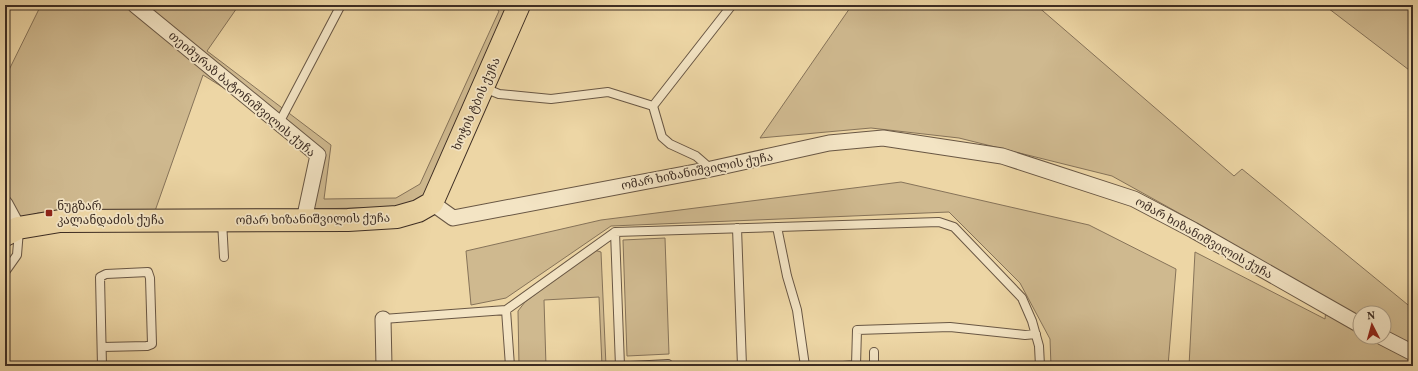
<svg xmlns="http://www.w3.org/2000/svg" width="1418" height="371" font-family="Vollkorn,'Noto Serif Georgian',serif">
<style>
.green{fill:#cfb98f;stroke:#867359;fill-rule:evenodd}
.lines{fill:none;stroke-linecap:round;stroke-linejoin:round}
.lane-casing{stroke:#695744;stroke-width:10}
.street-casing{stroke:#695744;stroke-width:17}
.primary-casing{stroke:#3d2d23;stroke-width:24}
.lane{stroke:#f3e4c4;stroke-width:8}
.street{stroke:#f3e4c4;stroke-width:15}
.primary{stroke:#edd6a5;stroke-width:22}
.poi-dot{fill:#8f2418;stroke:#f3e4c4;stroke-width:1.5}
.labels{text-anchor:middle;stroke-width:3.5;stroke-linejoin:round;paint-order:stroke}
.street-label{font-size:12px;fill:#3d2d23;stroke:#f3e4c4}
.poi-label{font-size:12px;fill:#3d2d23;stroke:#f3e4c4;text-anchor:start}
</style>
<rect width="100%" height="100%" fill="#edd6a5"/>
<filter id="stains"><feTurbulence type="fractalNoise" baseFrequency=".005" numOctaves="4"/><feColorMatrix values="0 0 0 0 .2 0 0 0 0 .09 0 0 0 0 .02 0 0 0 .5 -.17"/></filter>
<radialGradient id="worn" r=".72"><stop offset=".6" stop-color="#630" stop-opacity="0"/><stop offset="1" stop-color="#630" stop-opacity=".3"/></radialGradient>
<path class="green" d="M 41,5 L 239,5 L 207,51 L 331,145 L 324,199 L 396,198 L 420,184 L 499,11 L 491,5 L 508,5 L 427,199 L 406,207 L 312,209 L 324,150 L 203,75 L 155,211 L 38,213 L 5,223 L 5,78 Z
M 852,5 L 1036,5 L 1234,176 L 1242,169 L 1413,309 L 1413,366 L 1189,366 L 1195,252 L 1325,319 L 1327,299 L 1195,222 L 1112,176 L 959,138 L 871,128 L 760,138 ZM 1360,313 L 1384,313 L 1384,337 L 1360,337 Z
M 1324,5 L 1413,5 L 1413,73 Z
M 901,182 L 1089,225 L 1176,269 L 1168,366 L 1051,366 L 1050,339 L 1020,283 L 949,212 L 611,226 L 506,298 L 471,305 L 466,251 L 601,220 Z
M 665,238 L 669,354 L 627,356 L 623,240 Z
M 594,250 L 601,252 L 606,366 L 602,366 L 599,297 L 544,300 L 546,366 L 519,366 L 518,311 L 525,302 Z"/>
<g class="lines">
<defs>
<path id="lane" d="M 484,88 L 499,94 L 551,99 L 608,92 L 653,106 L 732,5
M 653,106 L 662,137 L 670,144 L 696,156 L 711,169
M 279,123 L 341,5
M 222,221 L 224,257
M 777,227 L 787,276 L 797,310 L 805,366
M 737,228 L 742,366
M 615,232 L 620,366
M 5,272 L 17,255 L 19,230
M 506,310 L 510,366
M 383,319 L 506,310 L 615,232 L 939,222 L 954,227 L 1022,298 L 1032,321 L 1039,346 L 1040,366
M 102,347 L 147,346 L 152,344 L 150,278 L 148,272 L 106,274 L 100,277 L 102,366
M 631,366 L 668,364
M 843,366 L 856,365 L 857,330 L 950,327 L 1025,335 L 1036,334
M 874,366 L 874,352"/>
<path id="street" d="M 135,5 L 318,155 L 304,220
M 432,203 L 453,218 L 711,169 L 829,143 L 883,138 L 1002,156 L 1134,199 L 1193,230 L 1360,325
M 5,204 L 18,228
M 383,319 L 384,366
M 1382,337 L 1413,353"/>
<path id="primary" d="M 5,235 L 18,228 L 60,221 L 348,220 L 397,217 L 418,211 L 432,203 L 519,5"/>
</defs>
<use href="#lane" class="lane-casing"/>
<use href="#street" class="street-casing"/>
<use href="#primary" class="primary-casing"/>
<use href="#lane" class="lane"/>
<use href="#street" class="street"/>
<use href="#primary" class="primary"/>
</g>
<rect class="poi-dot" x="45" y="209" width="8" height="8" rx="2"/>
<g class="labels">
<g class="street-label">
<text transform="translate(242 94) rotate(40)" y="4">თეიმურაზ ბატონიშვილის ქუჩა</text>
<text transform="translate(476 104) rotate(-66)" y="4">ხოჭის ტბის ქუჩა</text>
<text transform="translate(697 171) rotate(-11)" y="4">ომარ ხიზანიშვილის ქუჩა</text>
<text transform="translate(313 219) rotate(-1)" y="4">ომარ ხიზანიშვილის ქუჩა</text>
<text transform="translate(1204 238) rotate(29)" y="4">ომარ ხიზანიშვილის ქუჩა</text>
</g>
<g class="poi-label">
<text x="57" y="210">ნუგზარ<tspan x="57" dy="14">კალანდაძის ქუჩა</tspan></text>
</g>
</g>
<rect width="1418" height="371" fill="none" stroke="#edd6a5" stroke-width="20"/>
<rect x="6" y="6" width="1406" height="359" fill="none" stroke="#3d2d23" stroke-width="2"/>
<rect x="10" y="10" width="1398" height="351" fill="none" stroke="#3d2d23"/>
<g transform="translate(1372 325) rotate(354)"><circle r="19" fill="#f3e4c4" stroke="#aa9b84"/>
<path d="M0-3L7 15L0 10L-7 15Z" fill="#8f2418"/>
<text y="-6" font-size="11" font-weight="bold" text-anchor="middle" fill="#3d2d23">N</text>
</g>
<rect width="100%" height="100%" filter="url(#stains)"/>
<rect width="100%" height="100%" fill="url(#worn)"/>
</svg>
